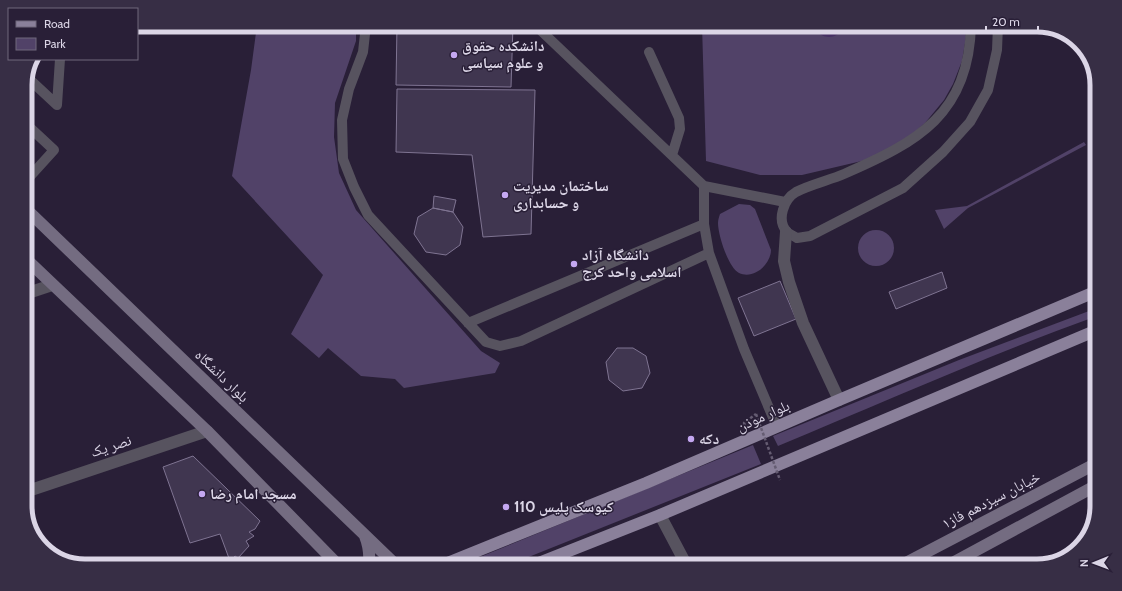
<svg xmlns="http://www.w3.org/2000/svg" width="1122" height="591" font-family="Cabin,'Noto Naskh Arabic',sans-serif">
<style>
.green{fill:#514268}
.water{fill:#462f64}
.building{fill:#403650;stroke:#7f7492}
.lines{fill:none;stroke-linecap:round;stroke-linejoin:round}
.path{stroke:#655c72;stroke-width:2.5;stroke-dasharray:3 2;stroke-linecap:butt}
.lane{stroke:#57535f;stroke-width:10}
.street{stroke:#57535f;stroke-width:12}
.secondary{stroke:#746c81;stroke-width:12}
.primary{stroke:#8a809a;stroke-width:12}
.path-bridge{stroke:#655c72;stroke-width:2.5;stroke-dasharray:3 2;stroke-linecap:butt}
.poi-dot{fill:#c4a7f1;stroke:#291f37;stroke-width:1.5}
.labels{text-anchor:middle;stroke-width:3;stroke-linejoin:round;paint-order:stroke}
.poi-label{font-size:15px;font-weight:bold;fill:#dbd5e6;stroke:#291f37;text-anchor:start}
.street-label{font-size:15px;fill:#dbd5e6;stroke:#291f37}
.rim{fill:none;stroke:#dbd5e6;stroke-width:5}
</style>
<rect width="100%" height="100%" fill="#291f37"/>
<path class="green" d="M 257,25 L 356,25 L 356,41 L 335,103 L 334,137 L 339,173 L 356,210 L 481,351 L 500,363 L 495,373 L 404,388 L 395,379 L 361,376 L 328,348 L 319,358 L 291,334 L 323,275 L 232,176 L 251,70 Z
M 702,25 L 965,25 L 966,37 L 962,61 L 953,84 L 944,100 L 925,123 L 905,141 L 866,160 L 802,175 L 760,175 L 706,161 Z
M 1084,142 L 1086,145 L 968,208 L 944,229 L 935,210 L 967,206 Z
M 739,204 L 750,205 L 755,209 L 771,250 C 771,264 754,280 739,273 C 728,267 718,235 718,223 C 718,220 719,217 720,214 Z
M858 248a18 18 0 1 1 36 0a18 18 0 1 1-36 0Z
M 1097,308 L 1097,316 C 989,355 884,402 778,446 L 773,436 L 959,360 Z
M 753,445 L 761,464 L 506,566 L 458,566 Z"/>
<path class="water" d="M 813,25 L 845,25 C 839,41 819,41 813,25 Z"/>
<path class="building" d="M 397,25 L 513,25 L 511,87 L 396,85 Z
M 397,89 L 535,90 L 531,234 L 483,237 L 472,155 L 396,152 Z
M 434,196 L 456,200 L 453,212 L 433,208 Z
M 433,208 L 453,212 L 463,227 L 460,245 L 446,255 L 426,252 L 414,234 L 418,217 Z
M 942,272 L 947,288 L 896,309 L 889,292 Z
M 780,281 L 796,319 L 754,336 L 738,298 Z
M 617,348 L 633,348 L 646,356 L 650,373 L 642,388 L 623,391 L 609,380 L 606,362 Z
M 193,456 L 260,521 L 255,529 L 249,532 L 254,536 L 246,541 L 249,546 L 238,558 L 235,556 L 230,561 L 220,534 L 190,543 L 163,467 Z"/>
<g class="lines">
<path class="path" d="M 745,425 L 744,423 L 756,414"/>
<path class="lane" d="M 366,25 L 363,52 L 349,89 L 342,120 L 343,159 L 354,187 L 368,215 L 486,342 L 500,346 L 521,341 L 709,253
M 535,25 L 704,186 L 785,202
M 971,25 C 969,114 918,142 844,174 C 830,180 809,185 796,192 C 784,199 776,220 787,232 C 789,234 794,236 797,238 L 810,236 L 903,188 L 943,152 L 970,122 L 988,90 L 997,50 L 998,25
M 649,52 L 679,118 L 680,129 L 672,155
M 27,77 L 57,105
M 57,105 L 60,59
M 25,123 L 54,150 L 25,182
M 704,186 L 704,224 L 709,253 L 744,349 L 777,427
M 468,323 L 704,224"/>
<path class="street" d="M 786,232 L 784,261 L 789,282 L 803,323 L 839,400
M 25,294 L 52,285
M 25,492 L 207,431
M 660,515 L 687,566"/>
<path class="secondary" d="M 25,208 L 397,566
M 25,258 L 207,431 L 339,566
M 365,566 L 369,564 C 370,553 369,546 365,536
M 900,566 L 1097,463
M 947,566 L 1097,485"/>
<path class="primary" d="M 440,566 L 646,483 L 839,400 L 1097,291
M 531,566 L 660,515 L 1097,330"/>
<path class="path-bridge" d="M 756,414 L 780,480"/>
</g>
<g class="poi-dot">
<circle cx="454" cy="55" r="4"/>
<circle cx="505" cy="195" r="4"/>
<circle cx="574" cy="264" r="4"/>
<circle cx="691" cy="439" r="4"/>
<circle cx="202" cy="494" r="4"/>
<circle cx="506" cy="507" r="4"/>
</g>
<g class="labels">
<g class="poi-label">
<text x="462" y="51">دانشکده حقوق<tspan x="462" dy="17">و علوم سیاسی</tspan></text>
<text x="513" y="191">ساختمان مدیریت<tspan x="513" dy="17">و حسابداری</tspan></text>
<text x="582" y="260">دانشگاه آزاد<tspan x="582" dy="17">اسلامی واحد کرج</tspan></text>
<text x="699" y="444">دکه</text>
<text x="210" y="499">مسجد امام رضا</text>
<text x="514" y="512">کیوسک پلیس 110</text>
</g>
<g class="street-label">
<text transform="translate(222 376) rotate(44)" y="5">بلوار دانشگاه</text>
<text transform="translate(763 416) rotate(-24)" y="5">بلوار موذن</text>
<text transform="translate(111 446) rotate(-18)" y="5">نصر یک</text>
<text transform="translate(991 500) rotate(-27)" y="5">خیابان سیزدهم فاز۱</text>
</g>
</g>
<path d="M0 0H1122V591H0ZM85 32H1037A53 53 0 0 1 1090 85V506A53 53 0 0 1 1037 559H85A53 53 0 0 1 32 506V85A53 53 0 0 1 85 32Z" fill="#372e45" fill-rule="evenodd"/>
<path class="rim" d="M85 32H1037A53 53 0 0 1 1090 85V506A53 53 0 0 1 1037 559H85A53 53 0 0 1 32 506V85A53 53 0 0 1 85 32Z"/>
<rect x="8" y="8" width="130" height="52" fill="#291f37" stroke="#70687d"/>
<rect x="16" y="21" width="20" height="6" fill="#8a809a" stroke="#70687d"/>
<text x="44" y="28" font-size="12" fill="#dbd5e6">Road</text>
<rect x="16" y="38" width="20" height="12" fill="#514268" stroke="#70687d"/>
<text x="44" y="48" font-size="12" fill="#dbd5e6">Park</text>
<g transform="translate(1094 563) rotate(269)" stroke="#291f37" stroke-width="3" paint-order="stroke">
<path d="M0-3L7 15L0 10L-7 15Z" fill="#dbd5e6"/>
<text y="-6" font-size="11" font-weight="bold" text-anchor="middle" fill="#dbd5e6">N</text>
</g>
<path d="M986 26v6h52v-6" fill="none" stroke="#dbd5e6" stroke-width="2"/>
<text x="992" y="26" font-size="12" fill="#dbd5e6" stroke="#291f37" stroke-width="3" paint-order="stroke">20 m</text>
</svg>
